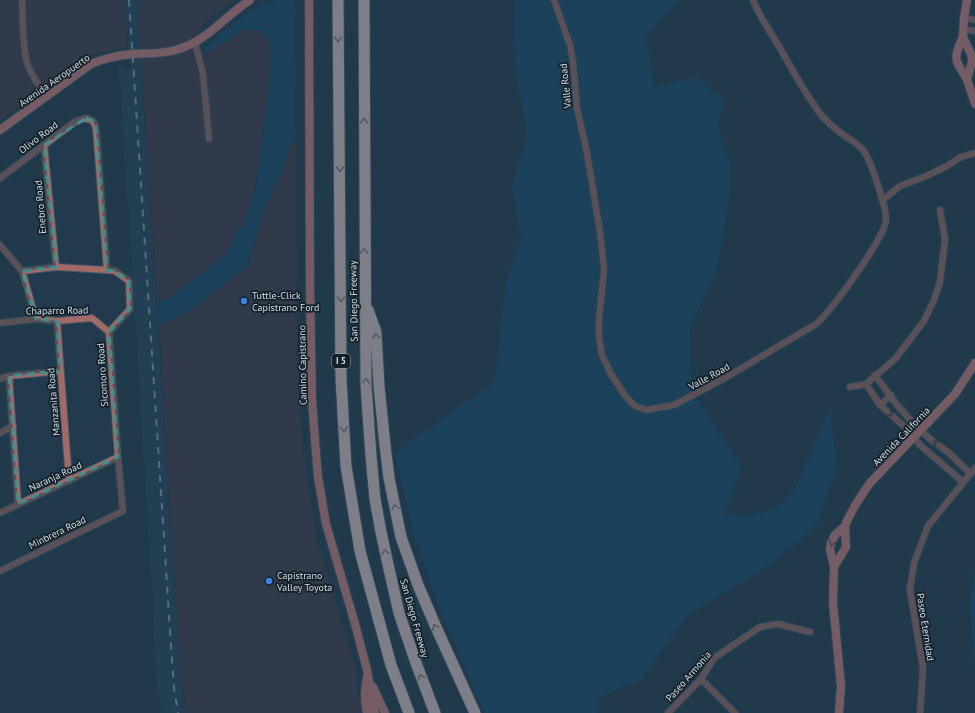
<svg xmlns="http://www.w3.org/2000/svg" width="975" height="713" font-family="'PT Sans',sans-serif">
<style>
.commercial{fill:#433b4b}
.built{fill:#25455c}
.green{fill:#14496d}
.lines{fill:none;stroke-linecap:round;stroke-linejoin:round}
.street-casing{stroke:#405869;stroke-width:8}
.secondary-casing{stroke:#405869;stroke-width:10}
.highway-casing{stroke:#405869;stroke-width:13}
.street{stroke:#a16a67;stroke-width:6}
.secondary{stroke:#dc8681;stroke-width:8}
.highway{stroke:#edd1cf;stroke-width:11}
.rail{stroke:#98aab8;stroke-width:2;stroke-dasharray:7 7;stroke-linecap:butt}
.oneway{stroke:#8c8184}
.oneway2{stroke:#3f363b}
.oneway3{stroke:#6f4e50}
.marked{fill:none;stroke:#3f908d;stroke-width:3;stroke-dasharray:8 5;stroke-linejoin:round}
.shop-dot{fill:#3f7fe0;stroke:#152028;stroke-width:1.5}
.labels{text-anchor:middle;stroke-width:3.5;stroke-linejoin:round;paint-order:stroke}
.shield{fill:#152028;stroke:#98a6b0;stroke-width:1}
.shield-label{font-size:9px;font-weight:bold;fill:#d0dfeb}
.street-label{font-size:10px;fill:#d0dfeb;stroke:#152028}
.poi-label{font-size:10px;fill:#d0dfeb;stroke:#152028;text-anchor:start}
</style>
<rect width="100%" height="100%" fill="#213a4d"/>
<path class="commercial" d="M 0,0 L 124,0 L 128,48 L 97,53 L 83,59 L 0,120 Z
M 139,0 L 235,0 L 224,7 L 196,31 L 203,54 L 242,31 L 254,29 L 263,33 L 271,47 L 269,88 L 255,190 L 243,226 L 237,229 L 230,247 L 221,259 L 166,300 L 157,301 L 139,31 Z
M 296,142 L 297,376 L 304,457 L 316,538 L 357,673 L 357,691 L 363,713 L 187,713 L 181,677 L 178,640 L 159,325 L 189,312 L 242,271 L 248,265 L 263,212 L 281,174 L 291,143 Z"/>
<path class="built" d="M 124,0 L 139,0 L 139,31 L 178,640 L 181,677 L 187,713 L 161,713 L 155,660 L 152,586 L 119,68 L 119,64 L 126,69 L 130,70 Z"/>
<path class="green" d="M 275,0 L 293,0 L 295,7 L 296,142 L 291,143 L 281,174 L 263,212 L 248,264 L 242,271 L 189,312 L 159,325 L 157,301 L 166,300 L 221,259 L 230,247 L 237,229 L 243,225 L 255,190 L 269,88 L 271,47 L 263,33 L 253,29 L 242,31 L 203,54 L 205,48 L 238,19 L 255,9 Z
M 514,0 L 679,0 L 646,35 L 654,88 L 696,77 L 724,100 L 718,121 L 721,142 L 731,163 L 728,207 L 717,268 L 690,328 L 691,377 L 695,396 L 741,466 L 725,515 L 752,516 L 774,508 L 793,493 L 830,409 L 837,467 L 816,526 L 771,564 L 686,616 L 642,679 L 598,698 L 597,713 L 484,713 L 436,599 L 413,531 L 395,453 L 494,382 L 506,283 L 521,239 L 512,186 L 527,134 L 515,65 Z
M 975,566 L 975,670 L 969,605 Z"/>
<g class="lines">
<defs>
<path id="street" d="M 22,0 C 23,20 22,43 27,63 C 31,75 39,86 46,96
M 554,0 L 570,45 L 573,61 L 577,108 L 587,153 L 600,232 L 604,269 L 599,320 L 599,337 L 602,355 L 611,374 L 626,397 L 635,406 L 646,410 L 674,405 L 725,378 L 816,324 C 831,311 886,237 886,219 C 886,207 870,158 863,150 C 861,147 857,145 854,142 C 843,135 832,127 823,117 C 807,98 794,72 781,50 C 772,34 760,18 753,0
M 964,18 L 975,20
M 963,29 L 975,31
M 195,43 L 203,74 L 209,139
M 44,145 L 56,267
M 0,178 L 76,121 L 86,118 L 93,121 L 96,128 L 107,270 L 115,271 L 129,281 L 130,309 L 109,332 L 118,457 L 123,511 L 0,571
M 883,200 L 900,186 L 924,177 L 947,166 L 961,157 L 975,153
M 0,245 L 22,271 L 36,319
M 22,271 L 56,267 L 107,270
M 57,321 L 69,481
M 0,323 L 36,319 L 57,321 L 92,318 L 109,332
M 875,375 L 897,405 L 912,422 L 930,439 L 948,452 L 971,474
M 9,376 L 18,504
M 0,379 L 9,376 L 60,371
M 866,384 L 880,405 L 907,429 L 920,445 L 963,482
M 850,387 L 866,384 L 895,359 L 924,321 L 934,300 L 940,282 L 945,239 L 940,210
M 880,405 L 891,395
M 0,433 L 13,426
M 0,513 L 118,457
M 701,679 L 735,713
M 668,713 L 701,679 L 714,658 L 760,627 L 778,624 L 810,632
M 920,713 L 923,668 L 910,590 L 914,563 L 928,526 L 975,468"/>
<path id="secondary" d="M 309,0 L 310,287 L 312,400 L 316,453 L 318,477 L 326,524 L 355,624 L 367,670 L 375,713
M 963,37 C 973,59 975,55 967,79 C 954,59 953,59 963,37 Z
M 963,37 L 964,18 L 967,0
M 967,79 L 975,104
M 0,130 L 91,64 C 105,58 119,55 133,54 C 150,53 166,54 182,48 C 210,38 226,15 250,0
M 845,526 C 851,510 860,497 870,483 L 955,394 L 975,363
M 834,567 L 846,547 L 845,526 L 835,535 L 831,543 L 830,549 L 834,567 L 833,603 L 841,686 L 839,713
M 367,678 C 364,691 364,700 367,713
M 373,687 L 385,713"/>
<path id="highway" d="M 338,0 L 341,379 L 346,466 L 360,551 L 391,665 L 409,713
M 364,0 L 366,386 L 371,456 L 375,499 L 381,532 L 389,569 L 399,613 L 416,663 L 435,713
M 368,310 L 376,332 L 379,386 L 385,445 L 389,478 L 401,537 L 418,585 L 435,625 L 475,713"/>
</defs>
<use href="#street" class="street-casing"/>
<use href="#secondary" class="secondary-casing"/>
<use href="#highway" class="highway-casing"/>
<use href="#street" class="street"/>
<use href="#secondary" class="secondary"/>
<use href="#highway" class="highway"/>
<path class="rail" d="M 129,0 L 171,646 L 174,688 L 178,713"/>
</g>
<defs><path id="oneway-chevron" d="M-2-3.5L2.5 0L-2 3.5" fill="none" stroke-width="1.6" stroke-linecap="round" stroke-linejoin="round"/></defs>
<g class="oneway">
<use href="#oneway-chevron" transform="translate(338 39) rotate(90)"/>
<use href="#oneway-chevron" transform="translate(364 121) rotate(-90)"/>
<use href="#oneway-chevron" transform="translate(340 169) rotate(90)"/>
<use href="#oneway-chevron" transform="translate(364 251) rotate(-90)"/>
<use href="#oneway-chevron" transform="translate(341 299) rotate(90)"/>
<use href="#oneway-chevron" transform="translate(376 336) rotate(-96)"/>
<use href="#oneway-chevron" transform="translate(366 381) rotate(-90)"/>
<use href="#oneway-chevron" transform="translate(344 429) rotate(87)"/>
<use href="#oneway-chevron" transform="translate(395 507) rotate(-102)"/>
<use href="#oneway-chevron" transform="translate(385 552) rotate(-101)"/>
<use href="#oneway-chevron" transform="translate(435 627) rotate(-114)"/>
<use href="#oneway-chevron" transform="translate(421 677) rotate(-111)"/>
</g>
<g class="oneway2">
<use href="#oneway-chevron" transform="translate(890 414) rotate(43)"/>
<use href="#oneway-chevron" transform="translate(936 443) rotate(-143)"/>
</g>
<use class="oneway3" href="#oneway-chevron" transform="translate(832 543) rotate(108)"/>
<path d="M0 0H975V713H0ZM 86,118 L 93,121 L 96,128 L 107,270 L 115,271 L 129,281 L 130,309 L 109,332 L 118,457 L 18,504 L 9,376 L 60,371 L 57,321 L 36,319 L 22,271 L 56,267 L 44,145 Z" fill="#213a4d" fill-opacity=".55" fill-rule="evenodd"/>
<path class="marked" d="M 86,118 L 93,121 L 96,128 L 107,270 L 115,271 L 129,281 L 130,309 L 109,332 L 118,457 L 18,504 L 9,376 L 60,371 L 57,321 L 36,319 L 22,271 L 56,267 L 44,145 Z"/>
<g class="shop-dot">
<circle cx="244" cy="301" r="4"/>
<circle cx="269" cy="581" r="4"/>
</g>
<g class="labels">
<rect class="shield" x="332" y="354" width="18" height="14" rx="3"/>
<g class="shield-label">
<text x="341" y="364">I 5</text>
</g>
<g class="street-label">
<text transform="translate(54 80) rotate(-35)" y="4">Avenida Aeropuerto</text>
<text transform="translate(565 86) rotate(-96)" y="4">Valle Road</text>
<text transform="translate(38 137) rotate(-37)" y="4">Olivo Road</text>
<text transform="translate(40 207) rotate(-95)" y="4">Enebro Road</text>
<text transform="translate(353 301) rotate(-91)" y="4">San Diego Freeway</text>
<text transform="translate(57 310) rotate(-1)" y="4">Chaparro Road</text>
<text transform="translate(302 365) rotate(-91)" y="4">Camino Capistrano</text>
<text transform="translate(102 375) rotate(-94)" y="4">Sicomoro Road</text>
<text transform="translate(709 376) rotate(-29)" y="4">Valle Road</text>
<text transform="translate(53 402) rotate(-95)" y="4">Manzanita Road</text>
<text transform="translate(901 436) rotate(-46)" y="4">Avenida California</text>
<text transform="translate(55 476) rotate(-25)" y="4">Naranja Road</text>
<text transform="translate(57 532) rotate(-26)" y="4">Minbrera Road</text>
<text transform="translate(415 618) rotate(74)" y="4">San Diego Freeway</text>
<text transform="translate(926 627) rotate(81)" y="4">Paseo Eternidad</text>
<text transform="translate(688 676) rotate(-49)" y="4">Paseo Armonia</text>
</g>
<g class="poi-label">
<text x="252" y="299">Tuttle-Click<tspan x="252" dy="12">Capistrano Ford</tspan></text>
<text x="277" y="579">Capistrano<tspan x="277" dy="12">Valley Toyota</tspan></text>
</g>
</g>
</svg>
